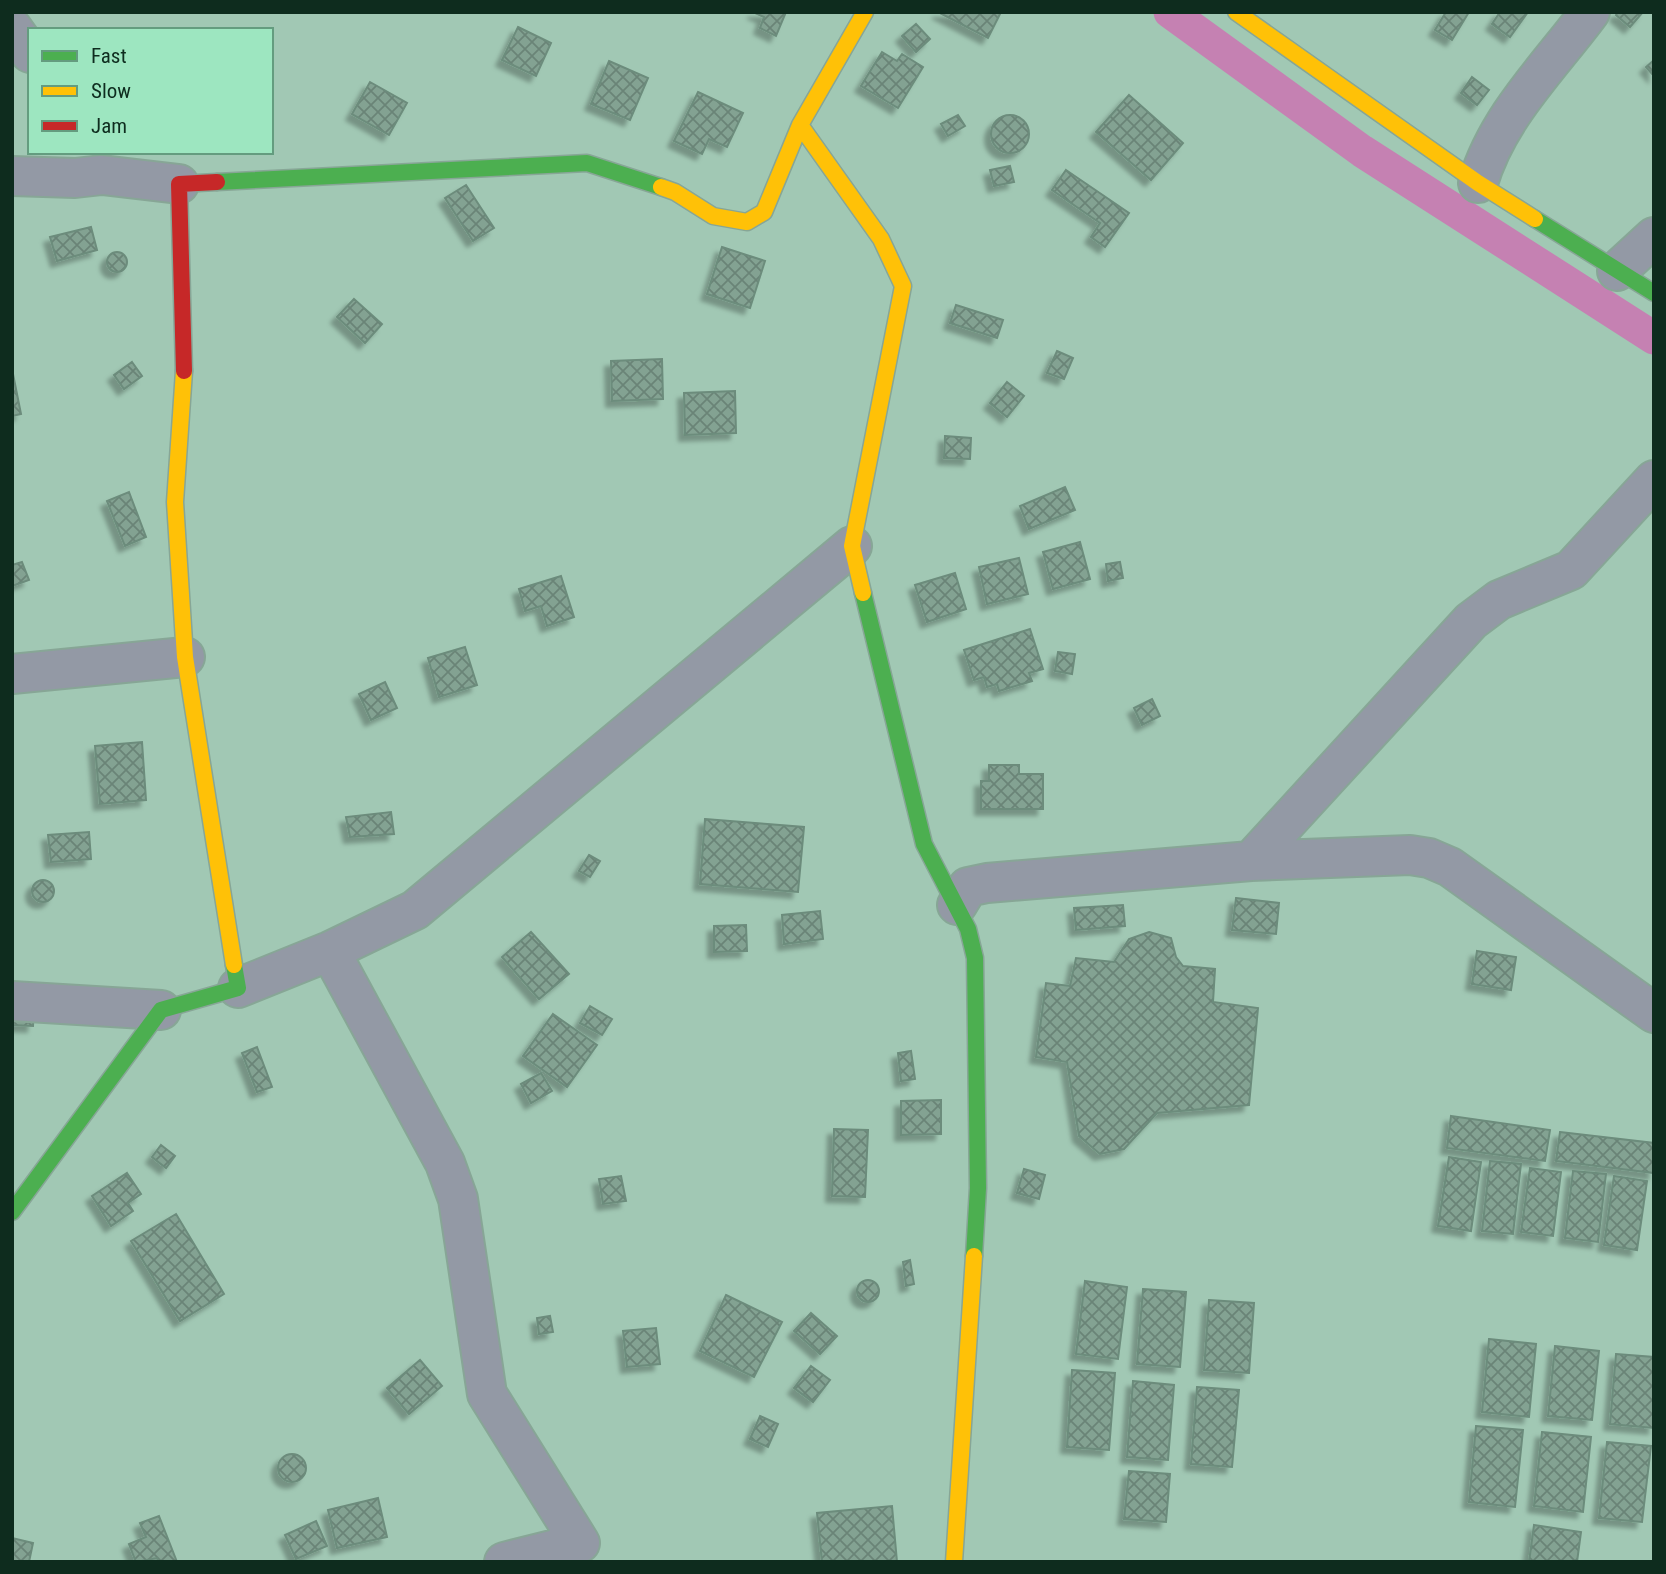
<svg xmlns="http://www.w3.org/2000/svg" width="1666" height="1574" font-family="'Roboto Condensed',sans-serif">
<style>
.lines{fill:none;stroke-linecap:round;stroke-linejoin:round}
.canal{stroke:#c581b2;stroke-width:33}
.building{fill:url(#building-cross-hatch);stroke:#6c8c7c;stroke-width:2;filter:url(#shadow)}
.street-casing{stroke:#87a696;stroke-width:42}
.fast-casing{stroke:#87a696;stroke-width:19}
.slow-casing{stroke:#87a696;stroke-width:19}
.jam-casing{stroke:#87a696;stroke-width:19}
.street{stroke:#9399a5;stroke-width:38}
.fast{stroke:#4caf50;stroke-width:16}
.slow{stroke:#ffc107;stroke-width:16}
.jam{stroke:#c62828;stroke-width:16}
</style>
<defs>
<pattern id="building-cross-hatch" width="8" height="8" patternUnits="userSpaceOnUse" patternTransform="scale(1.75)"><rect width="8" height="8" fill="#83a292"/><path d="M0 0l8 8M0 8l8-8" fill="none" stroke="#6a8477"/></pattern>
<filter id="shadow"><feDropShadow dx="-6" dy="6" stdDeviation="2" flood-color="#0004"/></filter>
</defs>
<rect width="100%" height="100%" fill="#a1c8b4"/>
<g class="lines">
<path class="canal" d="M 1170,12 L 1362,151 L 1654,338"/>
</g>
<path class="building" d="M 753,12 L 786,12 L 776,36 L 760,28 L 764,17 Z
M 938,12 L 1001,12 L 988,38 Z
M 1446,12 L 1469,12 L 1452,40 L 1435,30 Z
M 1500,12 L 1528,12 L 1510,37 L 1492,24 Z
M 1618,12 L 1643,12 L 1630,27 L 1616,15 Z
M 916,24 L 930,39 L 916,52 L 902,36 Z
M 518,27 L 551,43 L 536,76 L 502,60 Z
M 882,52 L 897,61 L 902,54 L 923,67 L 898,108 L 861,86 Z
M 1654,60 L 1654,76 L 1646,67 Z
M 609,61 L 648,78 L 630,120 L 591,104 Z
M 1472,77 L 1489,90 L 1477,105 L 1461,93 Z
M 370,82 L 407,103 L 389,135 L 352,114 Z
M 698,92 L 743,113 L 727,147 L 709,139 L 702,154 L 674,141 Z
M 1129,95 L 1183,143 L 1151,180 L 1096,132 Z
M991 134a19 19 0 1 1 38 0a19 19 0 1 1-38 0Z
M 958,115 L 965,126 L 948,136 L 941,124 Z
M 1010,166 L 1014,182 L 994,186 L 990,170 Z
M 1066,170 L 1129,213 L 1105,247 L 1091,237 L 1100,223 L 1052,190 Z
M 466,185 L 494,228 L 473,241 L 445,198 Z
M 91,227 L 97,250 L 57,261 L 50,237 Z
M 722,247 L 765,261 L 750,308 L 707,294 Z
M107 262a10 10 0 1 1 20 0a10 10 0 1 1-20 0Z
M 354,299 L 382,324 L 365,343 L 337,317 Z
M 956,305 L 1003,320 L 997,338 L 950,323 Z
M 1057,351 L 1073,358 L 1064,379 L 1047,373 Z
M 662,359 L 663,399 L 612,401 L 611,361 Z
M 132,362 L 142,376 L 124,389 L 114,375 Z
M 12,369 L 21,414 L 12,416 Z
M 1007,382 L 1024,396 L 1007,417 L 990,403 Z
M 735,391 L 736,433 L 685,435 L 684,393 Z
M 945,436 L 971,438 L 970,459 L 944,458 Z
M 1065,487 L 1075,510 L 1029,529 L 1020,506 Z
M 129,492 L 146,537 L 125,546 L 107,501 Z
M 1080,542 L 1090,579 L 1053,589 L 1043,552 Z
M 1019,558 L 1028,594 L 987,604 L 979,567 Z
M 22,562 L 29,580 L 12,586 L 12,565 Z
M 1120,562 L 1123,578 L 1108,581 L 1106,564 Z
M 955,573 L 966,609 L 927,622 L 915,585 Z
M 561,576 L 574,617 L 547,626 L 541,606 L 525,611 L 519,589 Z
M 1030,629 L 1043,669 L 1029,673 L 1032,681 L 999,691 L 997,684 L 987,687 L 984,677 L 974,680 L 964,650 Z
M 465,647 L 477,685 L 439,697 L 428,658 Z
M 1058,652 L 1075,654 L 1072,674 L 1055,671 Z
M 385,682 L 397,708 L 371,720 L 359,694 Z
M 1152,699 L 1160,716 L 1142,725 L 1134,708 Z
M 142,742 L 146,800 L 100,804 L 95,746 Z
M 989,765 L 1019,765 L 1019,774 L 1043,774 L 1043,809 L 981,809 L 981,781 L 989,781 Z
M 391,812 L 394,834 L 350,837 L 346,817 Z
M 705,819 L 804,827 L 798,892 L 700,884 Z
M 89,832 L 91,859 L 51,862 L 48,835 Z
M 589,855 L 600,861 L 590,877 L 579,871 Z
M32 891a11 11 0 1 1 22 0a11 11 0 1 1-22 0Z
M 1236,898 L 1279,903 L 1276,934 L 1232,930 Z
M 1123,905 L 1125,926 L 1076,930 L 1074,908 Z
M 820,911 L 823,939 L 784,944 L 782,915 Z
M 746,925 L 747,951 L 714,952 L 714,926 Z
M 531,932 L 569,974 L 539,999 L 502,957 Z
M 1149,932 L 1171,938 L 1176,957 L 1183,966 L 1215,969 L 1213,1002 L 1258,1008 L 1249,1105 L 1157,1113 L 1124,1149 L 1100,1154 L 1079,1136 L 1067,1062 L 1036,1057 L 1046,983 L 1070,986 L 1076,958 L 1114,962 L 1129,939 Z
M 1477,951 L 1516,957 L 1511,990 L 1472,984 Z
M 12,1006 L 34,1007 L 33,1026 L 12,1025 Z
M 590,1006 L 612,1019 L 602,1035 L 580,1023 Z
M 553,1014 L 597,1045 L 567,1087 L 523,1056 Z
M 257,1047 L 272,1087 L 257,1092 L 242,1053 Z
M 911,1051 L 915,1079 L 901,1081 L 898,1053 Z
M 541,1073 L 552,1091 L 531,1103 L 521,1084 Z
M 941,1100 L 941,1134 L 901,1135 L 901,1101 Z
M 1451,1116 L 1550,1130 L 1545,1161 L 1447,1148 Z
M 834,1129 L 868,1130 L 865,1197 L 832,1196 Z
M 1560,1132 L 1654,1143 L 1654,1173 L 1556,1161 Z
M 161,1145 L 175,1156 L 166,1168 L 152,1157 Z
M 1449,1157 L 1481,1162 L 1471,1231 L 1438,1226 Z
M 1490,1161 L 1521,1164 L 1513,1234 L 1482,1231 Z
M 1530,1168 L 1561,1172 L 1553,1236 L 1521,1232 Z
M 1024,1169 L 1045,1175 L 1039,1199 L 1017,1193 Z
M 1573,1171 L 1606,1174 L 1598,1242 L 1565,1238 Z
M 127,1173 L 141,1194 L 128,1203 L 133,1211 L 111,1226 L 92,1196 Z
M 621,1176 L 626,1201 L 603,1204 L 599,1179 Z
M 1614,1176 L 1647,1181 L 1637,1250 L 1604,1245 Z
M 176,1214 L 224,1294 L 180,1321 L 131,1241 Z
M 910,1260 L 914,1284 L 906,1286 L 903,1262 Z
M857 1291a11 11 0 1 1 22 0a11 11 0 1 1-22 0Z
M 1085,1281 L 1127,1287 L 1118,1359 L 1076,1354 Z
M 1143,1289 L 1186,1292 L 1180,1367 L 1137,1364 Z
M 726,1295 L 782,1322 L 754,1377 L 700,1351 Z
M 1209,1300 L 1254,1303 L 1249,1373 L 1204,1370 Z
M 811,1313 L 837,1336 L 820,1354 L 794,1331 Z
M 550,1316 L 553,1332 L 539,1334 L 537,1318 Z
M 656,1328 L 660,1364 L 627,1367 L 623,1331 Z
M 1489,1339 L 1536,1344 L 1529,1417 L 1482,1412 Z
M 1555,1346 L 1599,1351 L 1592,1420 L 1548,1416 Z
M 1616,1354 L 1654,1357 L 1654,1428 L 1610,1424 Z
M 420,1360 L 442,1386 L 409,1414 L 387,1388 Z
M 811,1366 L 830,1380 L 813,1402 L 794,1388 Z
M 1072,1370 L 1115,1373 L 1109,1450 L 1067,1447 Z
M 1133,1381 L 1174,1385 L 1168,1460 L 1127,1457 Z
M 1197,1387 L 1239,1390 L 1232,1467 L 1191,1464 Z
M 760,1416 L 778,1424 L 768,1447 L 750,1439 Z
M 1476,1426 L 1523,1430 L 1515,1507 L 1469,1502 Z
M 1542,1432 L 1591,1437 L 1583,1512 L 1534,1506 Z
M 1607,1442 L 1651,1446 L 1642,1522 L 1599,1518 Z
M278 1468a14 14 0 1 1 28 0a14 14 0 1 1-28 0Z
M 1129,1471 L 1170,1474 L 1166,1522 L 1124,1519 Z
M 378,1498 L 387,1537 L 337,1548 L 328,1510 Z
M 892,1506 L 897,1562 L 822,1562 L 817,1513 Z
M 159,1516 L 177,1562 L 159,1562 L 157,1558 L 136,1562 L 129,1544 L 146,1537 L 140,1523 Z
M 316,1521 L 327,1546 L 296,1559 L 285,1535 Z
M 1534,1525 L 1581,1532 L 1577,1562 L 1529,1562 Z
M 12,1538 L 33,1543 L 29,1562 L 12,1562 Z"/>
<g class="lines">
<defs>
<path id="street" d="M 12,28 L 30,53
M 12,176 L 75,178 L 102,175 L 179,184
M 1478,183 C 1497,117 1550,66 1590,12
M 1617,271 L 1654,237
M 12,674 L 185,657
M 1251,861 L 1410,855 L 1429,858 L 1450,867 L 1654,1013
M 957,905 L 968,887 L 987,883 L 1251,861 L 1471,621 L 1499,600 L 1571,570 L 1654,480
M 330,951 L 445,1163 L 458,1199 L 487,1394 L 580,1543 L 504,1562
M 238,988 L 330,951 L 415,910 L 852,546
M 12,1001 L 161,1010"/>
<path id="fast" d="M 217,182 L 587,163 L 661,187
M 1535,219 L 1654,293
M 863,593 L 924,844 L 968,929 L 975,958 L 978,1188 L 974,1256
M 12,1212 L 161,1010 L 238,988 L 234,965"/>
<path id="slow" d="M 1236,12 L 1478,183 L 1535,219
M 800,125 L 881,239 L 903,286 L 852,546 L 863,593
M 661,187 L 675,192 L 713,216 L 747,222 L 764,212 L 800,125 L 865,12
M 184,371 L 175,502 L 185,657 L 234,965
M 954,1562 L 974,1256"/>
<path id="jam" d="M 184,371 L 179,184 L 217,182"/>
</defs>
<use href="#street" class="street-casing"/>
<use href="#fast" class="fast-casing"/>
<use href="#slow" class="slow-casing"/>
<use href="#jam" class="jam-casing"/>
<use href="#street" class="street"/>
<use href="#fast" class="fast"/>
<use href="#slow" class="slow"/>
<use href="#jam" class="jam"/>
</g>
<rect width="1666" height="1574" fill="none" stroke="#0e2c1e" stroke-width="28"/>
<rect x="28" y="28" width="245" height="126" fill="#9de6c0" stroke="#649c7f" stroke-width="2"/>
<rect x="42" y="51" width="35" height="10" fill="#4caf50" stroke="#649c7f" stroke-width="2"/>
<text x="91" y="63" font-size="21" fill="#0e2c1e">Fast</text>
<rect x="42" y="86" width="35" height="10" fill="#ffc107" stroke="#649c7f" stroke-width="2"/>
<text x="91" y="98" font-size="21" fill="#0e2c1e">Slow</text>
<rect x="42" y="121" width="35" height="10" fill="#c62828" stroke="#649c7f" stroke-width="2"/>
<text x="91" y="133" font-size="21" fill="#0e2c1e">Jam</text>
</svg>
